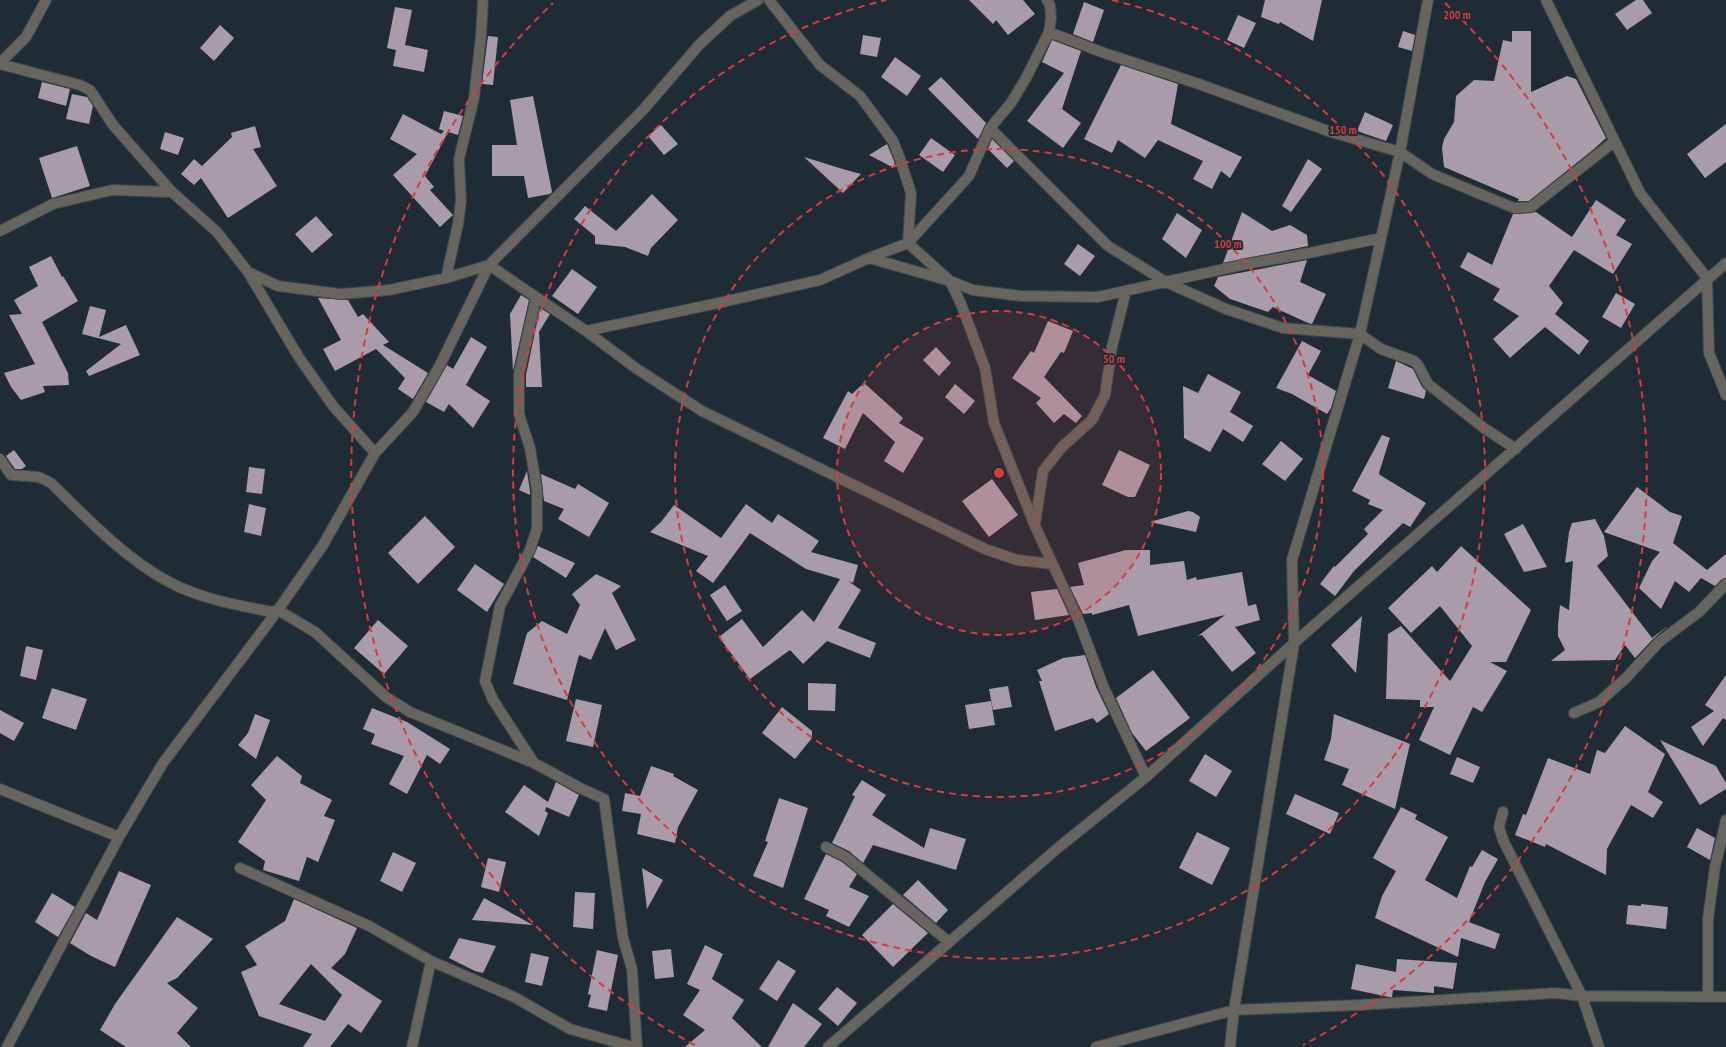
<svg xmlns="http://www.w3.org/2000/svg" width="1726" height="1047" font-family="'PT Sans Narrow',sans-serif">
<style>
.building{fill:#a99ba8;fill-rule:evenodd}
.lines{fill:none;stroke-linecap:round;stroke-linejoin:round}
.minor-casing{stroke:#3c4952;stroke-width:12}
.minor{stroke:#68655e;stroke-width:10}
.ring{fill:none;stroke:#d83c3d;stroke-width:2;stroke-dasharray:7 5}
.centre{fill:#d83c3d;stroke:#202d37;stroke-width:2}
.ring-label{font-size:12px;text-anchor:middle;font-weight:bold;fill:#d83c3d;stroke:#202d37;stroke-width:4;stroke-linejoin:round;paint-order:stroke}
</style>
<rect width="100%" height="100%" fill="#202d37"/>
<path class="building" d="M 969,0 L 1023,0 L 1035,14 L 1008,35 L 996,20 L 993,24 Z
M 1265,0 L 1322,0 L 1313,41 L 1280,22 L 1279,24 L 1261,17 Z
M 1636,0 L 1643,0 L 1652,13 L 1627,30 L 1615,14 Z
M 1084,2 L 1104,10 L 1093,42 L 1073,34 Z
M 395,7 L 412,10 L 405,45 L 428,50 L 424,72 L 393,66 L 396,50 L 387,48 Z
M 1238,15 L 1256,23 L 1244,48 L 1227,40 Z
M 220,25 L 234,38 L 214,61 L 200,48 Z
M 1403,31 L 1415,35 L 1412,51 L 1398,47 Z
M 1512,31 L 1531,31 L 1531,92 L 1567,76 L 1576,79 L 1606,138 L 1594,149 L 1529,201 L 1518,201 L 1519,199 L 1444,167 L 1442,148 L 1444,139 L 1454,122 L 1456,96 L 1474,80 L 1494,81 L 1503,40 L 1512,42 Z
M 863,35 L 881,38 L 877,57 L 860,54 Z
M 488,36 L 498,37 L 493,85 L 482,84 Z
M 1052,40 L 1081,51 L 1062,109 L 1081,123 L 1063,148 L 1027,121 L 1064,73 L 1042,62 Z
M 895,57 L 921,76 L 907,96 L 881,77 Z
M 1121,65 L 1178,84 L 1171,124 L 1242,157 L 1230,178 L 1221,171 L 1212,189 L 1193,179 L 1203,161 L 1158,140 L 1145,158 L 1118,140 L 1112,153 L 1084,139 Z
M 941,77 L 986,123 L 978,139 L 928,89 Z
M 42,82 L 70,89 L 66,106 L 38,98 Z
M 72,94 L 87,97 L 93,106 L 89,124 L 66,119 Z
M 533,96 L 552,192 L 550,194 L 528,198 L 524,176 L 492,176 L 492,145 L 517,145 L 510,100 Z
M 444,111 L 463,116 L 458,135 L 448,132 L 425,176 L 434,187 L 430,190 L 453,215 L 440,227 L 393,175 L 417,154 L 390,139 L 403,114 L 441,134 L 444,131 L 439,129 Z
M 1365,112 L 1393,125 L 1386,141 L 1357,131 Z
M 1726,124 L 1726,162 L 1705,178 L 1687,154 Z
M 661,125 L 678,144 L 664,155 L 648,136 Z
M 255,126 L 261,147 L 253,149 L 277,186 L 228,218 L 201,178 L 194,185 L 181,174 L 194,159 L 202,166 L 232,137 L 231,133 Z
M 165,132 L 184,138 L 178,155 L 160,149 Z
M 931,138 L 955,155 L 943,172 L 919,155 Z
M 992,139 L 1014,161 L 1007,168 L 988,149 Z
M 887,144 L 894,161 L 895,166 L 890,166 L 869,155 Z
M 77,146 L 90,186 L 52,198 L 39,158 Z
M 804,157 L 846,170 L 861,174 L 843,193 Z
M 1308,159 L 1322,169 L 1291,212 L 1282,206 Z
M 652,194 L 678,220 L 651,248 L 648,256 L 625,247 L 595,244 L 595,236 L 574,219 L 585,206 L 616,231 Z
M 1596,200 L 1626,220 L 1616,235 L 1632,244 L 1613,274 L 1574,250 L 1549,286 L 1563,303 L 1555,314 L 1589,341 L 1579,355 L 1545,327 L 1510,358 L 1493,339 L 1519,316 L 1493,300 L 1500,289 L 1460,267 L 1468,252 L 1492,265 L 1513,214 L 1531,213 L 1536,212 L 1572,237 Z
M 1242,212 L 1272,231 L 1290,225 L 1307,235 L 1308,246 L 1223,263 Z
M 1177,213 L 1202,230 L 1186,258 L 1162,239 Z
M 316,216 L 333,235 L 312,253 L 295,234 Z
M 1078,244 L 1095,256 L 1080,276 L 1064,264 Z
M 51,256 L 62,277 L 63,276 L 78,301 L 42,322 L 68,373 L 69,385 L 43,386 L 45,392 L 21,400 L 11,387 L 4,373 L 35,364 L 9,315 L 22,314 L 14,300 L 38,286 L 29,267 Z
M 1307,260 L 1300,282 L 1326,294 L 1312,324 L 1308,323 L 1273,307 L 1268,312 L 1230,299 L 1214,286 L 1218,277 Z
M 572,269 L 597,287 L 578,314 L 552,296 Z
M 1616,293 L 1635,304 L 1621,328 L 1602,317 Z
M 521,295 L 529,300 L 513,371 L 510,314 Z
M 318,298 L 348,300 L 358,317 L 363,314 L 389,342 L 383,345 L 428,373 L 413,399 L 398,389 L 405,378 L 376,349 L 335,371 L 323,349 L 341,340 Z
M 90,306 L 106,310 L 99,337 L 126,325 L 140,355 L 89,376 L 86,371 L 121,344 L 82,334 Z
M 540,308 L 550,314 L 539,332 L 542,387 L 526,387 L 526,375 Z
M 1048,321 L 1073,331 L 1064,353 L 1061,352 L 1044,377 L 1082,416 L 1076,423 L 1064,414 L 1054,423 L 1036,403 L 1041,398 L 1012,378 L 1031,351 L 1034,353 Z
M 471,337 L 487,347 L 466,385 L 490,401 L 473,428 L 449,404 L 444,412 L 426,402 L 447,365 L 453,369 Z
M 1302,341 L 1321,351 L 1308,375 L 1336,391 L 1331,408 L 1327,414 L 1292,394 L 1276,388 Z
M 936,347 L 951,363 L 939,376 L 923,360 Z
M 1396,361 L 1413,369 L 1422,387 L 1426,391 L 1424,399 L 1388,388 Z
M 1208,374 L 1241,392 L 1230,412 L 1253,426 L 1243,442 L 1223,429 L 1210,452 L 1184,438 L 1183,386 L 1198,393 Z
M 864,383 L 903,418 L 899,423 L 924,438 L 903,473 L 884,461 L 895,442 L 863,413 L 845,449 L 823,438 L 848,391 L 852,394 Z
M 955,384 L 975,401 L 964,414 L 945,397 Z
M 1382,435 L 1390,438 L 1379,473 L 1380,475 L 1426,503 L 1410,527 L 1403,523 L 1354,571 L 1335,596 L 1320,584 L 1334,566 L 1335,567 L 1368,534 L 1364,529 L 1383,510 L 1368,504 L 1370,500 L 1352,491 Z
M 1281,441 L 1303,459 L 1285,481 L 1262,464 Z
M 14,450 L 26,466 L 22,469 L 15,469 L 6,456 Z
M 1119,450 L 1150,465 L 1135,497 L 1128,497 L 1102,485 Z
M 249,467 L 265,469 L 262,494 L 246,492 Z
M 527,471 L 530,491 L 530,495 L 519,490 Z
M 541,474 L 575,489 L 578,484 L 609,503 L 589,537 L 558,519 L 564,509 L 544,501 Z
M 992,479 L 1018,515 L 989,537 L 962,501 Z
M 1637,487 L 1670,512 L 1682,516 L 1673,543 L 1707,570 L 1726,554 L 1726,578 L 1722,579 L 1715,586 L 1701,578 L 1689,592 L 1675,581 L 1661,609 L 1639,588 L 1652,561 L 1660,552 L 1604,532 Z
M 249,504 L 266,508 L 261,536 L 244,532 Z
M 746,504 L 772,523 L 778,514 L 819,541 L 811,552 L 858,565 L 853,583 L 848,581 L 861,590 L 838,628 L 876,643 L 870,658 L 827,641 L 803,664 L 790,650 L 750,679 L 719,637 L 742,619 L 763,647 L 802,610 L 814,622 L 840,579 L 806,569 L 750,533 L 713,583 L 696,571 L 708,556 L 650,532 L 661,522 L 674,505 L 721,538 Z
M 1188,511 L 1193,512 L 1200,517 L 1196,532 L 1150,522 Z
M 425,516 L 455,547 L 418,584 L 388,553 Z
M 1595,519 L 1604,536 L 1608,556 L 1597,566 L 1652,638 L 1669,625 L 1654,638 L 1635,658 L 1625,645 L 1615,660 L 1551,661 L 1565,650 L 1558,636 L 1558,625 L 1560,605 L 1569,610 L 1573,561 L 1565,563 L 1569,532 L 1572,523 Z
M 1523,524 L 1547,567 L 1524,572 L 1504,534 Z
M 538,546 L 575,563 L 566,578 L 533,557 Z
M 1461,546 L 1531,610 L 1506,662 L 1490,662 L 1507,671 L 1482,712 L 1473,707 L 1450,755 L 1419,740 L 1434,707 L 1420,707 L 1420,700 L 1386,699 L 1388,634 L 1401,626 L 1450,681 L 1472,646 L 1440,606 L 1411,633 L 1388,608 L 1432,566 L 1437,572 Z
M 1126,550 L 1150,550 L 1150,565 L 1184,561 L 1187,580 L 1196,577 L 1197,580 L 1242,572 L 1248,606 L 1256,604 L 1260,620 L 1235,627 L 1256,653 L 1232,672 L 1202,635 L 1198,636 L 1225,615 L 1138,636 L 1129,605 L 1092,615 L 1092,613 L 1083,614 L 1070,587 L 1084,585 L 1078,563 Z
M 475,564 L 504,584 L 487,612 L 457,590 Z
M 596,574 L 621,586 L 612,593 L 636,640 L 616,650 L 605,628 L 591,660 L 579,655 L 567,700 L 513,684 L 527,633 L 542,621 L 567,634 L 580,605 L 572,594 Z
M 725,585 L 742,611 L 727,621 L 710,595 Z
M 1057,589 L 1069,615 L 1035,620 L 1031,592 Z
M 1362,616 L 1356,673 L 1331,645 Z
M 378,620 L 408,646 L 384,674 L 354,648 Z
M 26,646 L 43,650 L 36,680 L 20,676 Z
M 1085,655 L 1096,687 L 1109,714 L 1097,723 L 1093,718 L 1055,731 L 1039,681 L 1042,681 L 1037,670 L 1063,658 Z
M 1153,670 L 1190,718 L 1146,751 L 1132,733 L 1116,698 Z
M 1726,675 L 1726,720 L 1723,718 L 1703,746 L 1691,727 L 1714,711 L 1705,705 Z
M 808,683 L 836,684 L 835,711 L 808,710 Z
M 1008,686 L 1012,707 L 993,710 L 989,689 Z
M 52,688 L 87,699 L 76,730 L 42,718 Z
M 576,699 L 602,705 L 593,747 L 566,741 Z
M 991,701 L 995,725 L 969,729 L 965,705 Z
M 782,707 L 812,731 L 812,738 L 795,759 L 762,733 Z
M 372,708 L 407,722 L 450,749 L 440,764 L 427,755 L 407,794 L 389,784 L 404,756 L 371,744 L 375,734 L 363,729 Z
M 0,710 L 24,723 L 14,741 L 0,733 Z
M 255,714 L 270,720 L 256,759 L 238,745 L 248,733 Z
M 1334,714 L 1410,744 L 1395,809 L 1342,785 L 1349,769 L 1324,760 L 1331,739 Z
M 1625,726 L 1665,754 L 1648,792 L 1663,802 L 1653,818 L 1631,805 L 1607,849 L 1606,875 L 1546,844 L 1545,847 L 1515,835 L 1523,814 L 1526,815 L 1548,758 L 1590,774 L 1597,750 L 1605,753 Z
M 1660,740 L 1716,766 L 1726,783 L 1726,789 L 1700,805 Z
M 1205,754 L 1232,771 L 1216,797 L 1189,781 Z
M 277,756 L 302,776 L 300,783 L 332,800 L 324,816 L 335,820 L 318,862 L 307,857 L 299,881 L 263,870 L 265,861 L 238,842 L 266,800 L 251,785 Z
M 1457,757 L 1480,767 L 1473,783 L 1450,774 Z
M 651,766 L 674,774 L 673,776 L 698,790 L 678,827 L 675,843 L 637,834 L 641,814 L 622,811 L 625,793 L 640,796 Z
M 862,780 L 886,795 L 872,815 L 924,848 L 930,828 L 966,839 L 956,870 L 873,845 L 863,863 L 849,851 L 832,843 L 855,796 L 852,795 Z
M 556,782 L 579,795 L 569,817 L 546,807 L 545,811 L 548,813 L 539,836 L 505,812 L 524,785 L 548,802 Z
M 1295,794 L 1339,813 L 1330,834 L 1286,814 Z
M 779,798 L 808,808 L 783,888 L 753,876 L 768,842 L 765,841 Z
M 1401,807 L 1417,815 L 1415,819 L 1448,837 L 1425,880 L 1457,898 L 1470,866 L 1472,867 L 1482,850 L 1498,859 L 1485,882 L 1469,922 L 1500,934 L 1495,949 L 1461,938 L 1458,957 L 1375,918 L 1382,896 L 1396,871 L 1373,858 Z
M 1697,828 L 1715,838 L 1710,860 L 1687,847 Z
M 1197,832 L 1230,848 L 1212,885 L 1179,868 Z
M 393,852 L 416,863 L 402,892 L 380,881 Z
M 826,854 L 842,862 L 857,874 L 849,887 L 869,896 L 849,927 L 826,916 L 829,910 L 804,899 Z
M 488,858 L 506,862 L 499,892 L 481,887 Z
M 642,868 L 663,880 L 647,909 Z
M 119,871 L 151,885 L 115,967 L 91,956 L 70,943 L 86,913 L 97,920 Z
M 918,880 L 948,910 L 936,923 L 903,895 Z
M 575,892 L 595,893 L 593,929 L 573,927 Z
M 52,893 L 75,907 L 58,937 L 35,922 Z
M 484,898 L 533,925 L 472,920 Z
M 294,899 L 357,928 L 345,954 L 331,968 L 382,1001 L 361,1033 L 348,1024 L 330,1047 L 303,1047 L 312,1034 L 259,1016 L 241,972 L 257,965 L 245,946 L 285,921 ZM 311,964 L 342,995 L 325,1021 L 279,1004 Z
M 893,904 L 928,933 L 893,967 L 862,935 Z
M 1641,904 L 1668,907 L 1666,929 L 1626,924 L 1628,905 L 1641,906 Z
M 177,917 L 213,939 L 177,978 L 167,983 L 198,1008 L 177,1033 L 191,1047 L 126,1047 L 100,1030 L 115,1004 Z
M 459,938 L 496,946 L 483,973 L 475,971 L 449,958 Z
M 705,945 L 723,954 L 712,979 L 744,1000 L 732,1018 L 762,1047 L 685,1047 L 705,1030 L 683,1015 L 700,990 L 687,984 Z
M 671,949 L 674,977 L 655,979 L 652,951 Z
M 597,950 L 618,955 L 607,1011 L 588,1007 L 591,995 L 588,994 Z
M 531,953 L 549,957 L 542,986 L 525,982 Z
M 1397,959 L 1457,963 L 1453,989 L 1434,986 L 1434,993 L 1393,990 L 1392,997 L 1389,997 L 1351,989 L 1356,964 L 1396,972 Z
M 778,960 L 796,971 L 777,1001 L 759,989 Z
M 837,987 L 857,1003 L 838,1026 L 818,1009 Z
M 793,1003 L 822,1024 L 804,1047 L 768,1047 Z"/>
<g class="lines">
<defs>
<path id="minor" d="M 769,0 L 820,65 L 860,96 L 893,141 L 900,159 L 911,193 L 908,243 L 950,281 L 961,304 L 985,368 L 994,423 L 1035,526 L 1078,619 L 1104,688 L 1146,777
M 1546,0 L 1640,193 L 1707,278 L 1709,353 L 1726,395
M 1049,32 L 1107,54 L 1196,83 L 1331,132 L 1400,152 L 1432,174 L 1514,208 L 1531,207 L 1615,141
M 0,63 L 26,37 L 46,0
M 0,64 L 80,85 L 90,90 L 113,125 L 172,192 L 217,232 L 248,272 L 298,356 L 333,406 L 375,453
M 990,128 L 1108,246 L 1166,282 L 1226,309 L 1283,328 L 1360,334 L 1381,349 L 1414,361 L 1418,365 L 1428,384 L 1484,428 L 1516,449
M 0,231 L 53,204 L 112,190 L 172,192
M 869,258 L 950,281 L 973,290 L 1021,296 L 1098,297 L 1246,264 L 1309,253 L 1381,238
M 489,265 L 586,331 L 637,369 L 702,411 L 985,549 L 1017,560 L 1052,564
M 248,272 L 278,286 L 341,294 L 389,290 L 446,278 L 489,265
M 446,278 L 458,224 L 461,201 L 459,159 L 474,98 L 481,36 L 483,0
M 586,331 L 723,302 L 820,280 L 869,258 L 908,243 L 969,176 L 990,128 L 1011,103 L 1026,78 L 1049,32 L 1051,18 L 1050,5 L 1047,0
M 0,459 L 11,475 L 39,477 L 51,483 C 87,518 124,558 169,582 C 201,599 237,605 272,612 L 278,610 L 315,632 L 386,697 L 410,712 L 534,763 L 582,789 L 604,799 L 623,938 L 632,969 L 637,1047
M 1035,524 L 1043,471 L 1062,447 L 1092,420 L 1105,395 L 1112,347 L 1126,291
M 1574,713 L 1599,702 L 1626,678 L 1659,642 L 1699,612 L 1726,584
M 534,763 L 493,700 L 485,681 L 500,606 L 530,550 L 537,528 L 537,490 L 530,448 L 519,414 L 519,374 L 536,297
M 0,789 L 119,837
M 1503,812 L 1499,827 L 1503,840 L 1582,996 L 1599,1047
M 826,847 L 846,857 L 949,942
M 240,868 L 369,926 L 431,961 L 514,997 L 570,1029 L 633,1047
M 1708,997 L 1708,919 L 1715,867 L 1726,820
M 7,1047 L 119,837 L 163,763 L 278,610 L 323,545 L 375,453 L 413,412 L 440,365 L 489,265 L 643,110 L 699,45 L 730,16 L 758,0
M 412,1047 L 431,961
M 828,1047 L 1059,847 L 1146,777 L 1303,635 L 1726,263
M 1096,1047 L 1234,1010 L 1360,1005 L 1556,993 L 1582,996 L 1726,997
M 1230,1047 L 1234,1010 L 1294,644 L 1292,560 L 1360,334 L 1400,152 L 1428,0"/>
</defs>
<use href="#minor" class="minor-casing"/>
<use href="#minor" class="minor"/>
</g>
<circle cx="999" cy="473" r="162" fill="#d83c3d" fill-opacity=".12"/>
<g class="ring">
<circle cx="999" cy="473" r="162"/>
<circle cx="999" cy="473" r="324"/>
<path d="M1112 0A486 486 0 1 1 886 0"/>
<path d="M695 1045A648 648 0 0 1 553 3M1445 3A648 648 0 0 1 1303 1045"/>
</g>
<circle cx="999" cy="473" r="6" class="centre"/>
<g class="ring-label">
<text x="1457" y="19">200 m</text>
<text x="1343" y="134">150 m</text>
<text x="1228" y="248">100 m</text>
<text x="1114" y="363">50 m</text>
</g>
</svg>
